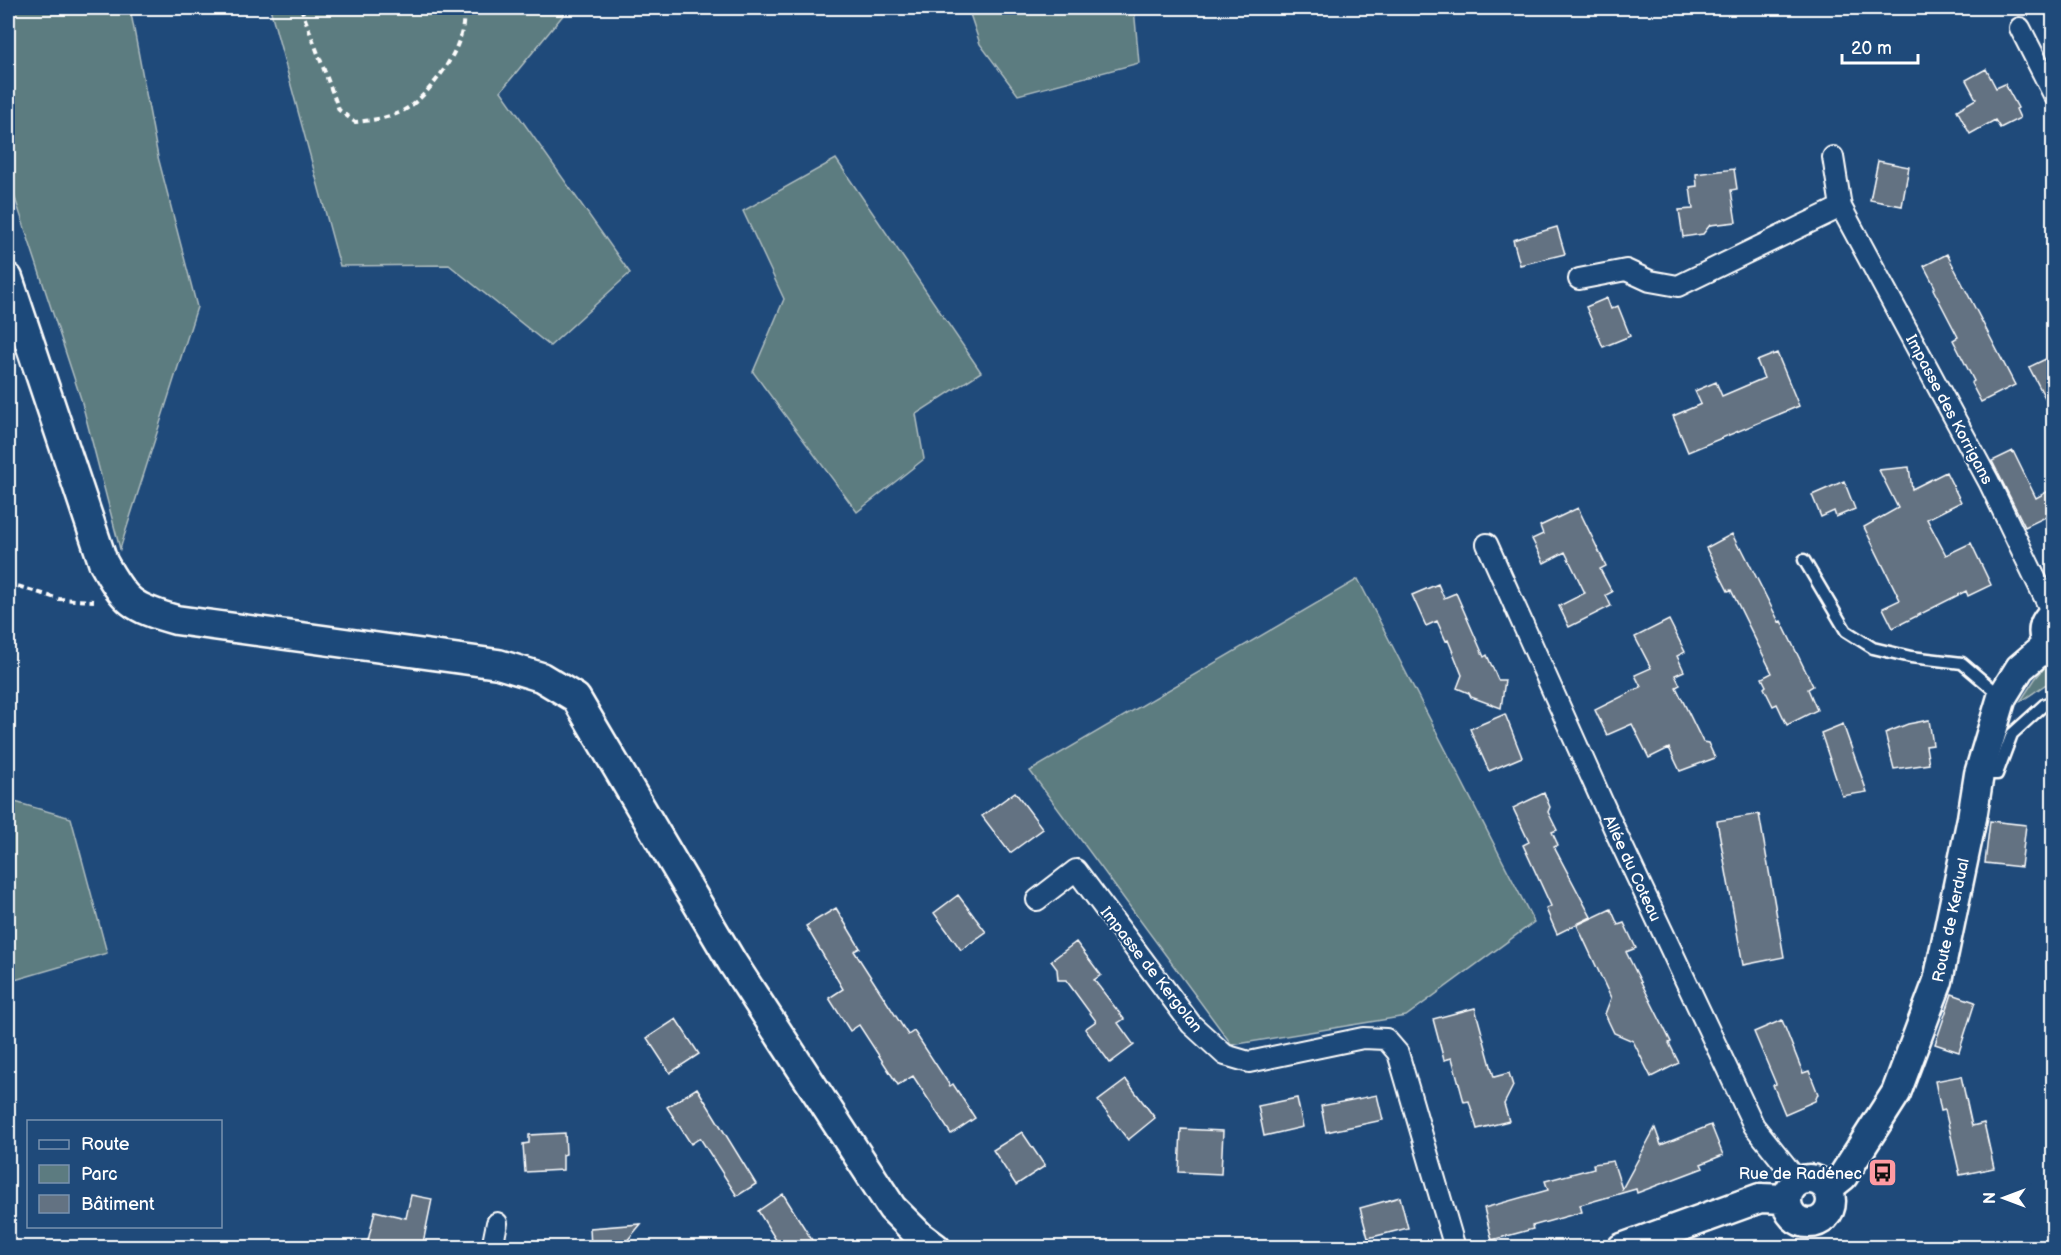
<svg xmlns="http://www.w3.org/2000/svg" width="2061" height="1255" font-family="'Balsamiq Sans',sans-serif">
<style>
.green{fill:#5c7b80;stroke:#aebdc0;stroke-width:1.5}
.building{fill:#637282;stroke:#fff;stroke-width:1.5}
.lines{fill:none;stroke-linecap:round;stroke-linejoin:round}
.lane-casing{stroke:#fff;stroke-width:15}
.street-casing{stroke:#fff;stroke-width:24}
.secondary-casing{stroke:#fff;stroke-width:33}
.path{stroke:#fff;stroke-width:4;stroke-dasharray:6 4.5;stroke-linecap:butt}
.lane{stroke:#1f4a7a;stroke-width:10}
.street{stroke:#1f4a7a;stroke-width:20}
.secondary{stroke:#1f4a7a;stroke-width:28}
.labels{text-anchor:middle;stroke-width:4.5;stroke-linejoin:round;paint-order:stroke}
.street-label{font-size:16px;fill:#fff;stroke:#1f4a7a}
.poi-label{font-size:16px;fill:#fff;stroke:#1f4a7a;text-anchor:end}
</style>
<rect width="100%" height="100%" fill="#1f4a7a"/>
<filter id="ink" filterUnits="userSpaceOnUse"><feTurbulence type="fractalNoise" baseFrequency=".0167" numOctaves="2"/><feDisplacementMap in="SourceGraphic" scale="12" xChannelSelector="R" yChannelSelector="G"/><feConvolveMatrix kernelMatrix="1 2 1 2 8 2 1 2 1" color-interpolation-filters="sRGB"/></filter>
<g filter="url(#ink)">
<path class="green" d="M 8,8 L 130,8 L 158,157 L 197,307 L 120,549 L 81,399 L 8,177 Z
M 270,8 L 569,8 L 501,91 L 630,273 L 550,346 L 449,265 L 340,266 Z
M 968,8 L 1134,8 L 1139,63 L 1018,95 L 980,44 Z
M 836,159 L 981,372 L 916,414 L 924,459 L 857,512 L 753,372 L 784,299 L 743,211 Z
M 1358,579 L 1534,922 L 1406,1016 L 1232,1045 L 1030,771 Z
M 2053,658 L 2053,682 L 2045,685 L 2020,702 L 2035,679 Z
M 8,800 L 71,818 L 107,953 L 8,982 Z"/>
<path class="building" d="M 1986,69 L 1996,88 L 2005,84 L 2018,108 L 2016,109 L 2020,118 L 2000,128 L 1995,120 L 1970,134 L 1957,110 L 1976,99 L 1966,80 Z
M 1878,161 L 1909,167 L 1902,206 L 1870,200 Z
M 1734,169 L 1737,189 L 1731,190 L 1736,222 L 1710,225 L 1703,234 L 1683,237 L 1679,210 L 1693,209 L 1690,187 L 1697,186 L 1696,174 Z
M 1557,227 L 1565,254 L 1520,265 L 1513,240 Z
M 1947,254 L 2015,385 L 1981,402 L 1971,383 L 1974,381 L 1953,340 L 1958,337 L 1933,289 L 1935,287 L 1924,266 Z
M 1607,298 L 1611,309 L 1618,306 L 1630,336 L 1603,347 L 1586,307 Z
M 1777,353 L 1799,406 L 1688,452 L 1673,416 L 1701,404 L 1695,391 L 1716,382 L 1722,396 L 1764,378 L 1757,361 Z
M 2054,355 L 2054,415 L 2029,367 Z
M 2013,451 L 2036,498 L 2054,488 L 2054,513 L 2025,527 L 1992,461 Z
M 1909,467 L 1912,489 L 1946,472 L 1961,502 L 1927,519 L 1946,555 L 1971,543 L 1991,585 L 1968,596 L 1966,591 L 1893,628 L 1883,608 L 1900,600 L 1864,527 L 1898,508 L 1879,470 Z
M 1844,481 L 1855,509 L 1836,517 L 1834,511 L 1821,517 L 1812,495 Z
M 1578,508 L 1606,566 L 1600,569 L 1612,592 L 1606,595 L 1611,606 L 1569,627 L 1559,606 L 1585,593 L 1565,552 L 1544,563 L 1532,539 L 1543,534 L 1540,526 Z
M 1732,534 L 1739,548 L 1741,547 L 1779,622 L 1781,621 L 1813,686 L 1808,689 L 1817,710 L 1787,725 L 1777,704 L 1773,706 L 1764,688 L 1766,686 L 1762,678 L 1772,673 L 1731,590 L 1728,591 L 1706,548 Z
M 1438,584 L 1444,598 L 1456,593 L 1484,657 L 1487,655 L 1498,680 L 1505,680 L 1501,708 L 1471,697 L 1469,693 L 1457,688 L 1462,675 L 1448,640 L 1446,641 L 1437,621 L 1426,626 L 1412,595 Z
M 1669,620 L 1685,652 L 1677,656 L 1684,671 L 1675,675 L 1680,685 L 1676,687 L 1703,742 L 1708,743 L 1715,758 L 1680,771 L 1669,748 L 1649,758 L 1632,724 L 1607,735 L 1595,710 L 1641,687 L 1635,675 L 1651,668 L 1635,637 Z
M 1505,714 L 1522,757 L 1489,771 L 1470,729 Z
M 1929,720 L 1933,745 L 1926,746 L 1929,764 L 1894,769 L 1885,733 L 1908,724 Z
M 1843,724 L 1867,792 L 1842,796 L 1821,733 Z
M 1015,792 L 1043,829 L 1010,853 L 982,816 Z
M 1544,793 L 1550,807 L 1548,812 L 1557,830 L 1552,832 L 1558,845 L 1554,847 L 1591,917 L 1557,934 L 1546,909 L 1551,906 L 1523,845 L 1529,842 L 1513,808 Z
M 1759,814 L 1784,957 L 1743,965 L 1717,821 Z
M 1990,821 L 2026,825 L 2021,867 L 1985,863 Z
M 958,895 L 986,932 L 961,950 L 934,913 Z
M 836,908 L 860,948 L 854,951 L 908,1035 L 914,1031 L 950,1086 L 953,1084 L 975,1118 L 951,1134 L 913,1076 L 898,1085 L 859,1025 L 850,1031 L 829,998 L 843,989 L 806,926 Z
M 1611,909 L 1618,925 L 1624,923 L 1636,948 L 1626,952 L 1671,1042 L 1669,1043 L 1679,1063 L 1651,1077 L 1633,1041 L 1614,1033 L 1605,1014 L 1611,998 L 1577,925 Z
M 1076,942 L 1101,975 L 1094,980 L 1124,1019 L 1118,1023 L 1134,1045 L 1110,1063 L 1085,1029 L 1096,1021 L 1066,980 L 1058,980 L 1057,969 L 1051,961 Z
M 1952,994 L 1975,1002 L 1959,1052 L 1935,1044 Z
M 1475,1008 L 1494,1077 L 1509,1073 L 1513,1086 L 1504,1104 L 1509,1121 L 1477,1129 L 1469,1101 L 1464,1102 L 1452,1058 L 1444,1060 L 1433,1019 Z
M 676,1019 L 699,1054 L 670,1073 L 647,1038 Z
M 1782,1020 L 1803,1073 L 1809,1071 L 1818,1094 L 1815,1101 L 1785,1114 L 1773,1085 L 1776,1084 L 1754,1032 Z
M 1961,1076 L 1972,1126 L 1984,1123 L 1994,1168 L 1960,1175 L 1945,1110 L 1941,1111 L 1935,1081 Z
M 1126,1080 L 1155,1118 L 1128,1140 L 1098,1101 Z
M 697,1088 L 756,1184 L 737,1196 L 700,1138 L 691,1144 L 667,1107 Z
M 1377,1095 L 1383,1120 L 1326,1132 L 1321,1106 Z
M 1297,1098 L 1303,1127 L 1264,1136 L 1258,1106 Z
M 1711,1125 L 1723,1155 L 1701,1164 L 1703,1168 L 1637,1193 L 1636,1189 L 1580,1205 L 1582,1212 L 1532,1226 L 1533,1229 L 1492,1240 L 1484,1208 L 1548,1190 L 1545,1181 L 1594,1168 L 1593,1164 L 1613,1161 L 1622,1189 L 1655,1128 L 1661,1145 Z
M 1181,1129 L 1223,1131 L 1221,1174 L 1179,1172 Z
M 1022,1132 L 1045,1166 L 1016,1185 L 993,1150 Z
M 565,1133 L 566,1154 L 563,1155 L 563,1170 L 525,1172 L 523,1144 L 529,1143 L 529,1135 Z
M 783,1194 L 817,1248 L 781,1248 L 758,1211 Z
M 411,1195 L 432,1199 L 422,1248 L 377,1248 L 367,1245 L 375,1211 L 406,1218 Z
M 1400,1197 L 1408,1228 L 1368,1238 L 1360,1208 Z
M 641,1224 L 621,1248 L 591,1248 L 590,1228 Z"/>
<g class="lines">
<defs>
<path id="lane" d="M 1804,560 L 1846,631 L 1873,648 L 1911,657 L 1962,663 L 2002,697
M 1979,774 L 1997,774 L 2012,734 L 2045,704 L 2054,701"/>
<path id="street" d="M 2020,28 L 2054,95
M 1833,157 L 1841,207 L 1989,482 L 2052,613
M 1579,279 L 1626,270 L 1650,281 L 1678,286 L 1841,207
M 1487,544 L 1618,837 L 1754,1126 L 1798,1181
M 1037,900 L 1076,870 L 1191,1024 L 1225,1055 L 1249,1062 L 1363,1038 L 1386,1039 L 1398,1053 L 1455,1248
M 492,1248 L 497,1223"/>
<path id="secondary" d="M 8,278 L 103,562 C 125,602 132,608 176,620 L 498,664 L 541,677 L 576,698 L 732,962 L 892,1208 L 920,1236 L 936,1248
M 2054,613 C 2040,624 2040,640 2054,651
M1787 1201a22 22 0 1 1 44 0a22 22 0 1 1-44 0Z
M 1828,1188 L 1843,1176 L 1896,1093 L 1938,981 L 1972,818 L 1979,774 L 2002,697 L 2020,668 L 2047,645
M 1622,1248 L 1760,1198 L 1787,1199"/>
</defs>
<use href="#lane" class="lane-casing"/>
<use href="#street" class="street-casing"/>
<use href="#secondary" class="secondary-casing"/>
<path class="path" d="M 301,8 L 339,110 L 355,122 C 374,120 393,118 409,107 C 434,90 471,39 462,8
M 8,583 L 59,599 L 94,601"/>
<use href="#lane" class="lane"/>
<use href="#street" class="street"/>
<use href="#secondary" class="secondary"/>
</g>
</g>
<defs>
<symbol id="bus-square" viewBox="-11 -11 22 22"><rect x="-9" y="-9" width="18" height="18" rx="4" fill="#ff9aa2" stroke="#1f4a7a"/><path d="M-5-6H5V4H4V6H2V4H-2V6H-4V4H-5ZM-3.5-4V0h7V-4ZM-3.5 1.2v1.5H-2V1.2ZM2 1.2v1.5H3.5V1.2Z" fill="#111"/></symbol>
</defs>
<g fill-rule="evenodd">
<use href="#bus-square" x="1866" y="1156" width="33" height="33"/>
</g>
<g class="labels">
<g class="street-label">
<text transform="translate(1950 409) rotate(62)" y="6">Impasse des Korrigans</text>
<text transform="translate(1633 868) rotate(65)" y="6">Allée du Coteau</text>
<text transform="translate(1950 920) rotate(-78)" y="6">Route de Kerdual</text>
<text transform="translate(1152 969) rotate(52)" y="6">Impasse de Kergolan</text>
</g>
<g class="poi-label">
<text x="1862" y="1179">Rue de Radénec</text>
</g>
</g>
<rect width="2061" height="1255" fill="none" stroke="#1f4a7a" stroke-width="30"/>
<rect x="15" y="15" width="2031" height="1225" fill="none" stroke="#fff" stroke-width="2" filter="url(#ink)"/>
<rect x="27" y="1120" width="195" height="108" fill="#1f4a7a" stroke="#7992af" stroke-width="1.5"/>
<rect x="39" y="1140" width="30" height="9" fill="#1f4a7a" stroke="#7992af" stroke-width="1.5"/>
<text x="81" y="1150" font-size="18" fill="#ffffff">Route</text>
<rect x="39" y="1165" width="30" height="18" fill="#5c7b80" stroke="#7992af" stroke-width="1.5"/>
<text x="81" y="1180" font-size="18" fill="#ffffff">Parc</text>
<rect x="39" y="1195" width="30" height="18" fill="#637282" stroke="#7992af" stroke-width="1.5"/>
<text x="81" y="1210" font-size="18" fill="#ffffff">Bâtiment</text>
<g transform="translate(2004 1198) rotate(270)" stroke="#1f4a7a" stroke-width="4.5" paint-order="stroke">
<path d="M0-4.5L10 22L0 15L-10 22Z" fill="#ffffff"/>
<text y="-9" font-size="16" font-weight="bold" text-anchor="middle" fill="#ffffff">N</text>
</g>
<path d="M1842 54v9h76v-9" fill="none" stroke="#ffffff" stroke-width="3"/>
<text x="1851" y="54" font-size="18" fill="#ffffff" stroke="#1f4a7a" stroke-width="4.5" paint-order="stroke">20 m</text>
</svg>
